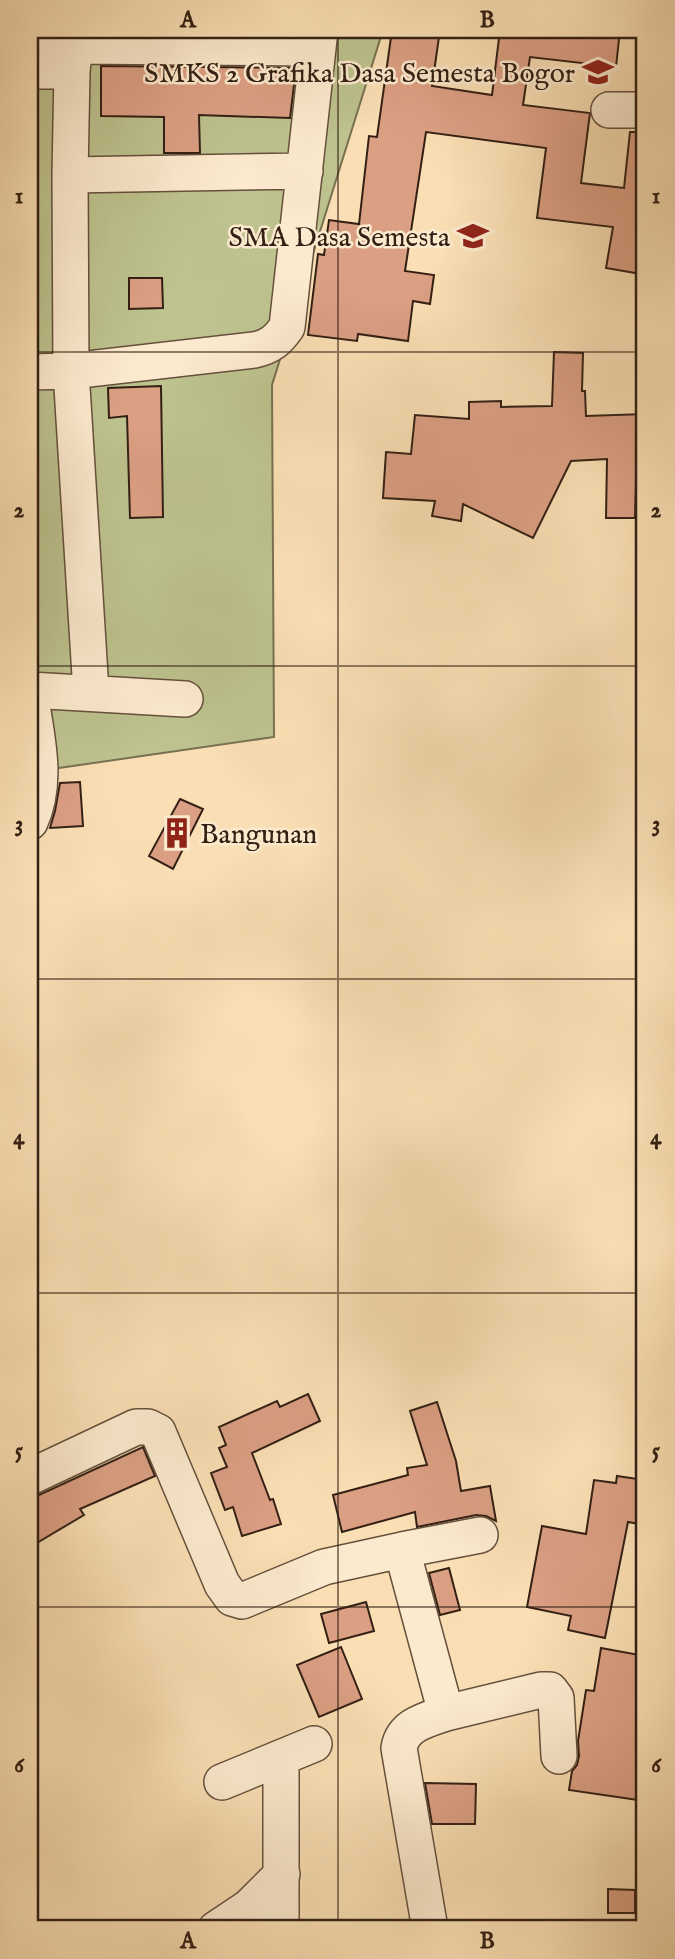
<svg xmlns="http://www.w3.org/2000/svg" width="675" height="1959" font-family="'IM FELL English',serif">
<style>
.green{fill:#bdc28e;stroke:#787151;stroke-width:2}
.building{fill:#db9f83;stroke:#332014;stroke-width:2}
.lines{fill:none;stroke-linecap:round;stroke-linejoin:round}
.minor-casing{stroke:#65503c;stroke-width:38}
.minor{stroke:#fceace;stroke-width:35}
.grid{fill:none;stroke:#332014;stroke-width:2;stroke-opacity:0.55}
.labels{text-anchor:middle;stroke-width:5;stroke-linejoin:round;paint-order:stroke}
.poi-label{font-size:28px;fill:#332014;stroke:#fceace;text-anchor:end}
.neatline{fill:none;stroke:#332014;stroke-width:2.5}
.grid-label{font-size:23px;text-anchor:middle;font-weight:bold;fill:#332014}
</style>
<rect width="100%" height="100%" fill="#fadfb4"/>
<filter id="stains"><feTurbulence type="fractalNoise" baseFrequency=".00286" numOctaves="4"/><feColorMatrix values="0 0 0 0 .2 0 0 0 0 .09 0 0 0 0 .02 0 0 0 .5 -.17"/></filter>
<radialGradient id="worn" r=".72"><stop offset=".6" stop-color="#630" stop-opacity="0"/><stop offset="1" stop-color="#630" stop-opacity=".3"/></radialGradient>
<path class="green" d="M 30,30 L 383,30 L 272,385 L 274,737 L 59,768 L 30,793 Z"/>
<path class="building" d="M 392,30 L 440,30 L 432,86 L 492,95 L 500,30 L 620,30 L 616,67 L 530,57 L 523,105 L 590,113 L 581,183 L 624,188 L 630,132 L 645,132 L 645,249 L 641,274 L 606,268 L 613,227 L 537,218 L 546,148 L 426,132 L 405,271 L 434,275 L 430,304 L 413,301 L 408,341 L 358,334 L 357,341 L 308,335 L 318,254 L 324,255 L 329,220 L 359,224 L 369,136 L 377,137 Z
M 101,66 L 296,68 L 290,118 L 199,115 L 200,153 L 164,153 L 164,117 L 101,116 Z
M 129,278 L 162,278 L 163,308 L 129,309 Z
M 554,352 L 583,353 L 582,391 L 585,391 L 586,416 L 645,414 L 645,452 L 637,448 L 635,518 L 606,518 L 607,459 L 571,461 L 533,538 L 463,504 L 461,521 L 432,516 L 435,501 L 383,498 L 386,452 L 411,454 L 415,415 L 469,419 L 469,402 L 501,401 L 501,407 L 552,406 Z
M 161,386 L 163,517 L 130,518 L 127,416 L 109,418 L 108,388 Z
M 80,782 L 83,826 L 50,828 L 55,811 L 60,783 Z
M 180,799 L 203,809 L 173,869 L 149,856 Z
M 308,1394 L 320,1421 L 252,1453 L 270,1500 L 273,1499 L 281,1524 L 242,1536 L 233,1507 L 225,1510 L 211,1473 L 227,1467 L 219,1448 L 226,1445 L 219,1427 L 277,1401 L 280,1407 Z
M 437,1402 L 456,1461 L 461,1491 L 490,1486 L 496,1521 L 486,1516 L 476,1515 L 417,1527 L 415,1512 L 342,1532 L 333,1495 L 408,1475 L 407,1468 L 427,1465 L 410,1411 Z
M 143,1447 L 155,1476 L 80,1509 L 84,1515 L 30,1547 L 30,1497 L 39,1495 Z
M 617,1476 L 645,1480 L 645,1525 L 628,1522 L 605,1638 L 568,1630 L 571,1616 L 527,1607 L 542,1526 L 586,1534 L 594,1480 L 616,1483 Z
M 449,1568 L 460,1610 L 440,1615 L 429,1573 Z
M 366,1602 L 374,1631 L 329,1643 L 321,1614 Z
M 341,1647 L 362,1699 L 319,1717 L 297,1665 Z
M 601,1648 L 645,1656 L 645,1801 L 569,1790 L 572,1771 L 577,1765 L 579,1756 L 578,1741 L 586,1690 L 594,1691 Z
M 425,1783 L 476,1784 L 475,1824 L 432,1824 Z
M 608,1889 L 635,1890 L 635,1913 L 608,1913 Z"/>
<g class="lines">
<defs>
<path id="minor" d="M 35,30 L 51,40 L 75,46 L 318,48
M 75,46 L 72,71 L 70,175 L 71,371 L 91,692
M 30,71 L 72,71
M 609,110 L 645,110
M 70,175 L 305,171
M 30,372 L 71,371 L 254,350 C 270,347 278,340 287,327 L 320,30
M 30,690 L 185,699
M 30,692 C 36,735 49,781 30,822
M 30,1477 L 136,1427 L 148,1427 L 158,1432 L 222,1584 L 232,1598 L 242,1601 L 324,1567 L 402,1550 L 446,1713 C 426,1720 403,1725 399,1748 L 430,1929
M 402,1550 L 480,1535
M 446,1713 L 541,1690 L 550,1690 L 556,1698 L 559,1756
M 222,1782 L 314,1744
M 216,1929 L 249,1907 L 282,1874
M 276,1929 L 281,1918 L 281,1758"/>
</defs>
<use href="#minor" class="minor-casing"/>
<use href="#minor" class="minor"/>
</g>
<path class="grid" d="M 338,30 L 338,1929M 30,352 L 645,352M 30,666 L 645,666M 30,979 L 645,979M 30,1293 L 645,1293M 30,1607 L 645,1607"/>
<defs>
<symbol id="school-bare" viewBox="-9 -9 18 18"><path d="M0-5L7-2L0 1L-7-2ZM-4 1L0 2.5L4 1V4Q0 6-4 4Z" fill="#8f2418" stroke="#fceace" stroke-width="2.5" paint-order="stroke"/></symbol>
<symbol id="building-bare" viewBox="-9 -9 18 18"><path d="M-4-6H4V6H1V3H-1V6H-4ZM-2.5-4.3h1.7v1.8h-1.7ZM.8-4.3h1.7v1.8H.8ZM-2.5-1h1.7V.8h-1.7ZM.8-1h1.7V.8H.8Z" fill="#8f2418" stroke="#fceace" stroke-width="2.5" paint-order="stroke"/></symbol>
</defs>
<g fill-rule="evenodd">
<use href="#school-bare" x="576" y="50" width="44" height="44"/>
<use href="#school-bare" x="451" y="214" width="44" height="44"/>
<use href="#building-bare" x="155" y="811" width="44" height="44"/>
</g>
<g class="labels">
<g class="poi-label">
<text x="575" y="82">SMKS 2 Grafika Dasa Semesta Bogor</text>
<text x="450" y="246">SMA Dasa Semesta</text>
<text x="200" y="843" text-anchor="start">Bangunan</text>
</g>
</g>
<rect width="675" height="1959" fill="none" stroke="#fadfb4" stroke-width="77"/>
<rect x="38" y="38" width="598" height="1882" class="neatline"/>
<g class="grid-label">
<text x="188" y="27">A</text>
<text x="487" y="27">B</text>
<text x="19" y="203">1</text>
<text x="656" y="203">1</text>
<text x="19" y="517">2</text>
<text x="656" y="517">2</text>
<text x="19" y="831">3</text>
<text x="656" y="831">3</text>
<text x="19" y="1144">4</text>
<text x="656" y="1144">4</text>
<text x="19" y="1458">5</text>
<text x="656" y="1458">5</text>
<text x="19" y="1772">6</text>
<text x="656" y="1772">6</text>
<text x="188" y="1948">A</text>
<text x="487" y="1948">B</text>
</g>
<rect width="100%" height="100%" filter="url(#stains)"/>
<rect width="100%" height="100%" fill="url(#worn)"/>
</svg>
